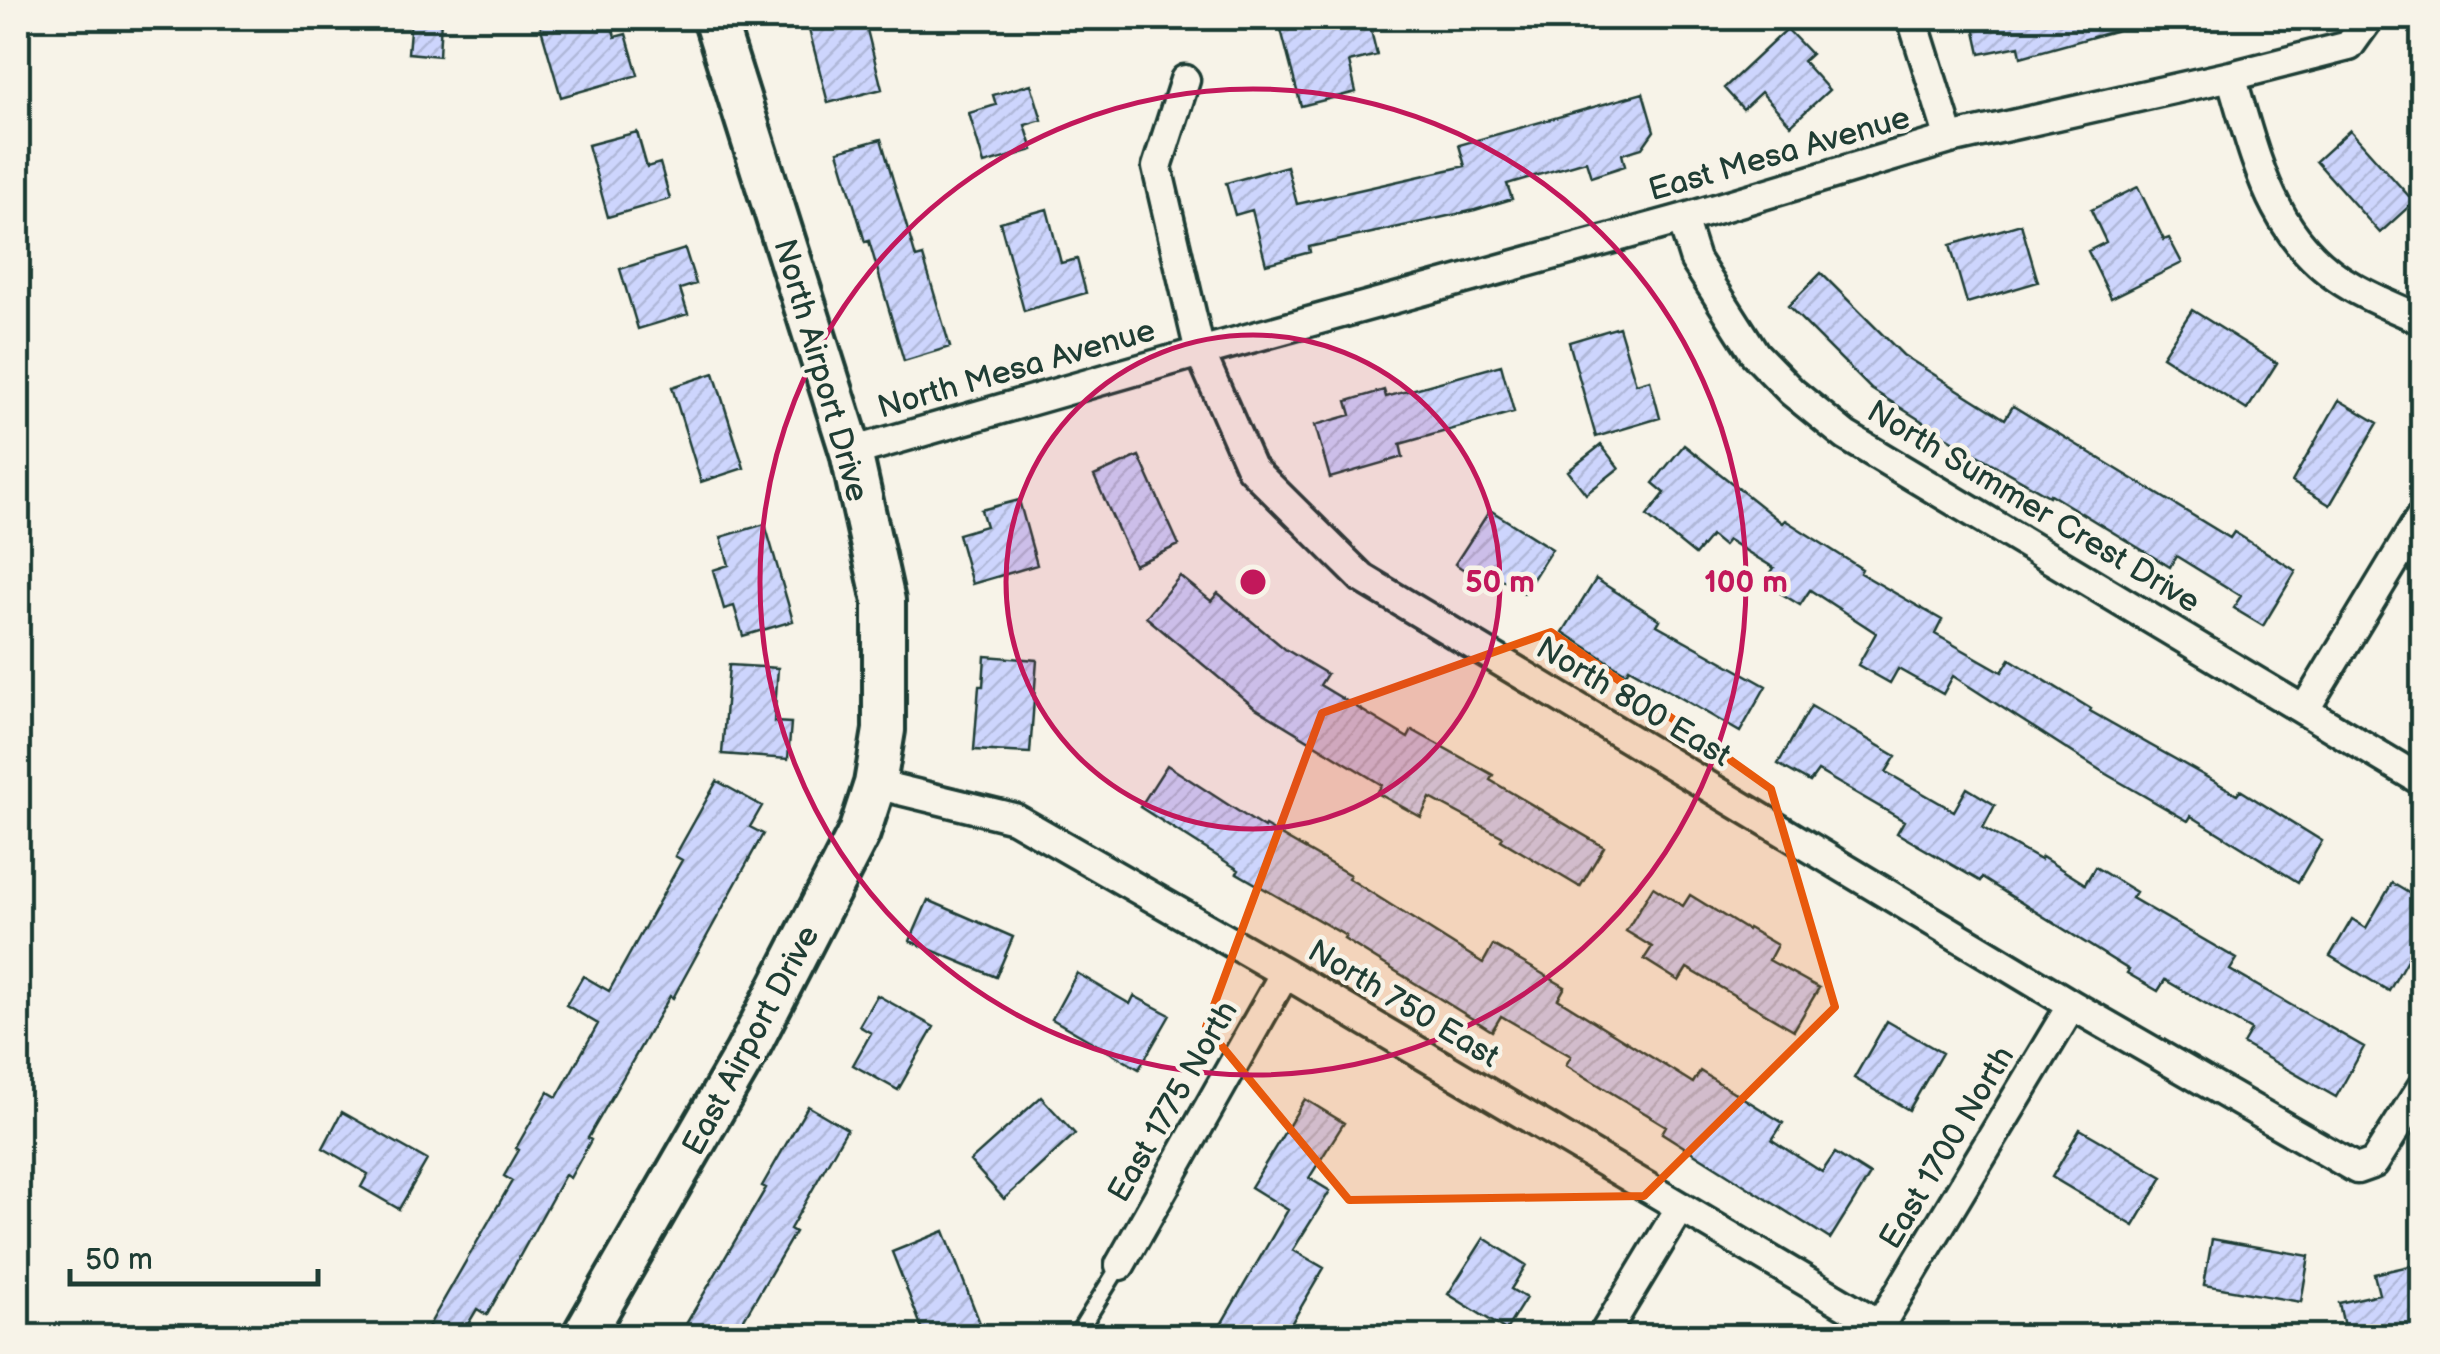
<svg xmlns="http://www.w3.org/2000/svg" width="2440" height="1354" font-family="'Balsamiq Sans',sans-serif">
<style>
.building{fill:url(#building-hatch);stroke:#1f3d34;stroke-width:2.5}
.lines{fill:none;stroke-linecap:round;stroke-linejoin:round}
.lane-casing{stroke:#1f3d34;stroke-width:21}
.street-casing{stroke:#1f3d34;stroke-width:35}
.secondary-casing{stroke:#1f3d34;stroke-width:48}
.lane{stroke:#f7f3e8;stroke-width:14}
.street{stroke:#f7f3e8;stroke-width:28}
.secondary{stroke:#f7f3e8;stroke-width:40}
.marked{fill:#e8590c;fill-opacity:0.2;stroke:#e8590c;stroke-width:8;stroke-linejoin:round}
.ring{fill:none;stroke:#c2185b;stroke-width:5}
.labels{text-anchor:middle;stroke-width:9;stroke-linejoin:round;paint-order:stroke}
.street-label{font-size:32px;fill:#1f3d34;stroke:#f7f3e8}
.centre{fill:#c2185b;stroke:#f7f3e8;stroke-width:5}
.ring-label{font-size:30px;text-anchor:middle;font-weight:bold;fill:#c2185b;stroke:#f7f3e8;stroke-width:9;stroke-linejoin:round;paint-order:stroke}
</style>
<defs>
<pattern id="building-hatch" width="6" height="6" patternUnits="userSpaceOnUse" patternTransform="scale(2.5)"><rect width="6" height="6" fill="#cdd5fd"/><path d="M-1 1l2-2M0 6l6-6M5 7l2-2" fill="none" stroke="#b0b8d9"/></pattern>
</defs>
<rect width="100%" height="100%" fill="#f7f3e8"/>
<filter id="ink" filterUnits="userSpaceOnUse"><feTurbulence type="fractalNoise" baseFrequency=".01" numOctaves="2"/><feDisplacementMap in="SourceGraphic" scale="20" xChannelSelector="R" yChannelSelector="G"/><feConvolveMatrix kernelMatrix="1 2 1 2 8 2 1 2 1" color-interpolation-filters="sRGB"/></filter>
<g filter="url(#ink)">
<path class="building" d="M 411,18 L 441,18 L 439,56 L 408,53 Z
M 538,18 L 610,18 L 615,37 L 626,34 L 638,75 L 561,97 Z
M 806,18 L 864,18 L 882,89 L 828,103 Z
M 1278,18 L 1368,18 L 1377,55 L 1349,62 L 1356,92 L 1301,106 Z
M 1972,18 L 2135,18 L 2136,25 L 2021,57 L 2019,46 L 1980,54 Z
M 1787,29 L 1811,54 L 1803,61 L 1829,90 L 1791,125 L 1761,92 L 1743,109 L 1724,88 Z
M 1031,84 L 1042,120 L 1025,125 L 1033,150 L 984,164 L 969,113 L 996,105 L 993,95 Z
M 1643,93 L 1654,131 L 1642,148 L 1622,154 L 1625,166 L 1591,177 L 1586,161 L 1507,184 L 1512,199 L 1475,210 L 1309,247 L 1310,252 L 1266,264 L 1252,210 L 1235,215 L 1226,183 L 1287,166 L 1297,204 L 1465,166 L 1459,145 Z
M 2350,130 L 2414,202 L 2380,233 L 2316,161 Z
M 637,132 L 647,167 L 660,163 L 670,199 L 608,217 L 588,145 Z
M 881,139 L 916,258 L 923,256 L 950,347 L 904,361 L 869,241 L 865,242 L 838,151 Z
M 2138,187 L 2164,240 L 2169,238 L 2182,263 L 2111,298 L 2088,251 L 2106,242 L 2091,210 Z
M 1047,209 L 1061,263 L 1077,259 L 1086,293 L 1024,311 L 1000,222 Z
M 2021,224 L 2038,282 L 1967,303 L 1950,245 Z
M 685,249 L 696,284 L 680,289 L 688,314 L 638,329 L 620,269 Z
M 1821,273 L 1903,355 L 2005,419 L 2013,406 L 2230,538 L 2234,532 L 2296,571 L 2263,626 L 2233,608 L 2241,596 L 2176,556 L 2170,567 L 2050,494 L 2049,496 L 1958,444 L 1871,389 L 1788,306 Z
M 2192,310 L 2277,363 L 2247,410 L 2162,356 Z
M 1619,327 L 1636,384 L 1650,380 L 1660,418 L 1596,437 L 1569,342 Z
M 1501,365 L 1514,412 L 1400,444 L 1403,457 L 1330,478 L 1315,425 L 1351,415 L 1347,401 L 1384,390 L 1386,397 Z
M 714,373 L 744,468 L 701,482 L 672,387 Z
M 2339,400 L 2378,423 L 2330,505 L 2292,482 Z
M 1601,445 L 1619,468 L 1586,494 L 1568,471 Z
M 1684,445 L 1782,523 L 1785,520 L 1862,569 L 1860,573 L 1942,620 L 1935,634 L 2002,672 L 2010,659 L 2091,709 L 2090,711 L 2237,794 L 2240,790 L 2322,841 L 2298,882 L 2191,816 L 2188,821 L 2106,774 L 1953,676 L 1943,694 L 1898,669 L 1890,683 L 1858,665 L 1876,633 L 1810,590 L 1800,605 L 1764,583 L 1774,568 L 1728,540 L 1723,546 L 1711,536 L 1695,555 L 1647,516 L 1665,493 L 1653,483 Z
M 1139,456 L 1179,545 L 1134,565 L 1094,476 Z
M 1019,500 L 1037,565 L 972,584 L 958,534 L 986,526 L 981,510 Z
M 1490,510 L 1552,549 L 1524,593 L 1493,574 L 1486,584 L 1455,564 Z
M 765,524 L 793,621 L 743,636 L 734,606 L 724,609 L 713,570 L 729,565 L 721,537 Z
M 1180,576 L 1211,601 L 1218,593 L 1285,649 L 1327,674 L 1320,685 L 1408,738 L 1412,730 L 1493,775 L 1490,780 L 1604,847 L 1580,887 L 1501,840 L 1503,837 L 1430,798 L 1421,817 L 1377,793 L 1382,785 L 1254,707 L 1146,617 Z
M 1596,579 L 1660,620 L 1657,625 L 1766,686 L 1740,732 L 1629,668 L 1626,673 L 1563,632 Z
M 985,656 L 1037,660 L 1030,753 L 974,750 L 979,686 L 983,686 Z
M 729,665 L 778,668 L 774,722 L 791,723 L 788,759 L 722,754 Z
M 1811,706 L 1896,756 L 1886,772 L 1954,811 L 1967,788 L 1995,805 L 1983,828 L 2040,860 L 2042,857 L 2085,884 L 2095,867 L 2136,892 L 2132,898 L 2237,959 L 2230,970 L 2364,1047 L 2336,1097 L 2243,1044 L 2251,1030 L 2165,980 L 2158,991 L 2127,973 L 2129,970 L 1982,878 L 1980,881 L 1897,833 L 1904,821 L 1818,771 L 1810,782 L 1778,764 Z
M 1167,765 L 1264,828 L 1265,826 L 1350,875 L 1348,878 L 1483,963 L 1493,945 L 1565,987 L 1558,999 L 1693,1083 L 1700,1071 L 1783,1123 L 1772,1140 L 1822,1172 L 1835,1153 L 1870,1175 L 1830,1239 L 1662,1133 L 1666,1126 L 1566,1065 L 1571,1056 L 1501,1016 L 1492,1031 L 1344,939 L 1346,936 L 1237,873 L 1239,870 L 1140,807 Z
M 717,781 L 762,806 L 750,827 L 763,834 L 673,998 L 670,996 L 588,1138 L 591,1140 L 570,1178 L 565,1175 L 487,1315 L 477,1309 L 461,1336 L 423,1336 L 512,1181 L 504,1176 L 519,1150 L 516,1148 L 548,1092 L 557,1097 L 598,1024 L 566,1005 L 583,976 L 609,991 L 682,860 L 675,856 Z
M 2392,883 L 2422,901 L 2422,933 L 2389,991 L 2330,956 L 2352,919 L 2366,928 Z
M 1653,887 L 1683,906 L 1690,895 L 1747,930 L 1748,928 L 1777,945 L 1769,960 L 1819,988 L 1794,1030 L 1687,968 L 1679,981 L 1644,959 L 1652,947 L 1626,931 Z
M 928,900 L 1013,937 L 996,977 L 910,941 Z
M 1077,973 L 1130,1004 L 1134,996 L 1170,1015 L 1139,1069 L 1052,1019 Z
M 877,995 L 934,1027 L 898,1090 L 853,1065 L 871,1033 L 859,1026 Z
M 1887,1021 L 1942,1053 L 1909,1110 L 1854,1078 Z
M 1041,1097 L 1075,1134 L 1004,1199 L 970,1161 Z
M 1305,1099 L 1344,1123 L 1309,1178 L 1330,1191 L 1293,1250 L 1324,1268 L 1284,1336 L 1238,1336 L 1220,1326 L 1288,1210 L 1251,1187 Z
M 808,1106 L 847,1129 L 790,1229 L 795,1232 L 734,1336 L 679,1336 L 766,1188 L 762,1186 Z
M 342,1112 L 427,1160 L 399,1209 L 361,1187 L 368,1174 L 323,1148 Z
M 2080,1129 L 2163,1177 L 2134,1226 L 2052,1177 Z
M 944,1231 L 985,1336 L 925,1336 L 892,1252 Z
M 1484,1238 L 1526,1265 L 1511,1289 L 1526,1298 L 1506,1330 L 1448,1294 Z
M 2212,1239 L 2309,1256 L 2301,1302 L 2204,1285 Z
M 2414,1265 L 2422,1304 L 2422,1336 L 2346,1336 L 2339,1303 L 2379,1294 L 2374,1274 Z"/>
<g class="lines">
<defs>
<path id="lane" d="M 1076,1336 L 1120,1265"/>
<path id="street" d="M 1912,18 L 1950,139
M 2231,76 C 2256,158 2271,241 2352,287 C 2374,300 2399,309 2422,320
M 1185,80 L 1157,167 L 1200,352 L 1251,468 L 1362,578 L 2072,1005 L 2357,1169 L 2374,1163 L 2422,1087
M 1682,219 L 1695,260 L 1755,354 L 1792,392 L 1846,436 L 2422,781
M 851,452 L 1200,352 L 1682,219 L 1950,139 L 2231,76 L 2349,46 L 2369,18
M 2305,709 L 2422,515
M 875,784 L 1014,818 L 1285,973 L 1880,1325 L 2072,1005
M 1120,1265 L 1285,973
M 1603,1336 L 1681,1207"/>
<path id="secondary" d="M 583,1336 L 746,1053 L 859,833 L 875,784 L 884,730 L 884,601 L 851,452 L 714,18"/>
</defs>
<use href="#lane" class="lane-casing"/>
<use href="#street" class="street-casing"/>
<use href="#secondary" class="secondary-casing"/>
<use href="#lane" class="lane"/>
<use href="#street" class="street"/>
<use href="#secondary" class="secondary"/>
</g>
</g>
<path class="marked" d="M 1551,632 L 1771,789 L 1835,1007 L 1644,1196 L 1349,1200 L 1206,1027 L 1322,713 Z"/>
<circle cx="1253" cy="582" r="247" fill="#c2185b" fill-opacity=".12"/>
<g class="ring">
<circle cx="1253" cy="582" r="247"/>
<circle cx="1253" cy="582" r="493"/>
</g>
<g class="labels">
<g class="street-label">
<text transform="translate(1779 153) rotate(-16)" y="11">East Mesa Avenue</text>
<text transform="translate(1016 368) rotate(-16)" y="11">North Mesa Avenue</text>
<text transform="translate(822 370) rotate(74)" y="11">North Airport Drive</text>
<text transform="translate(2034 506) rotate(31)" y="11">North Summer Crest Drive</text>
<text transform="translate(1634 701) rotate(31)" y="11">North 800 East</text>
<text transform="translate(1404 1003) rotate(31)" y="11">North 750 East</text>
<text transform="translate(750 1040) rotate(-62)" y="11">East Airport Drive</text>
<text transform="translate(1172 1101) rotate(-60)" y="11">East 1775 North</text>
<text transform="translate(1946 1147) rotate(-59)" y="11">East 1700 North</text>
</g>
</g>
<circle cx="1253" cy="582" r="15" class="centre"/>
<g class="ring-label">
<text x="1500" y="592">50 m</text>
<text x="1746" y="592">100 m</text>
</g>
<rect width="2440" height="1354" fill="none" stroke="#f7f3e8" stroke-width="60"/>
<rect x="30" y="30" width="2380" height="1294" fill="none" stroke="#1f3d34" stroke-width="4" filter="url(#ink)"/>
<path d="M70 1269v15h248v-15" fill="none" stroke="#1f3d34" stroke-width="5"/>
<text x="85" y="1269" font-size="30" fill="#1f3d34" stroke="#f7f3e8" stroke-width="8" paint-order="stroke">50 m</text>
</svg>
